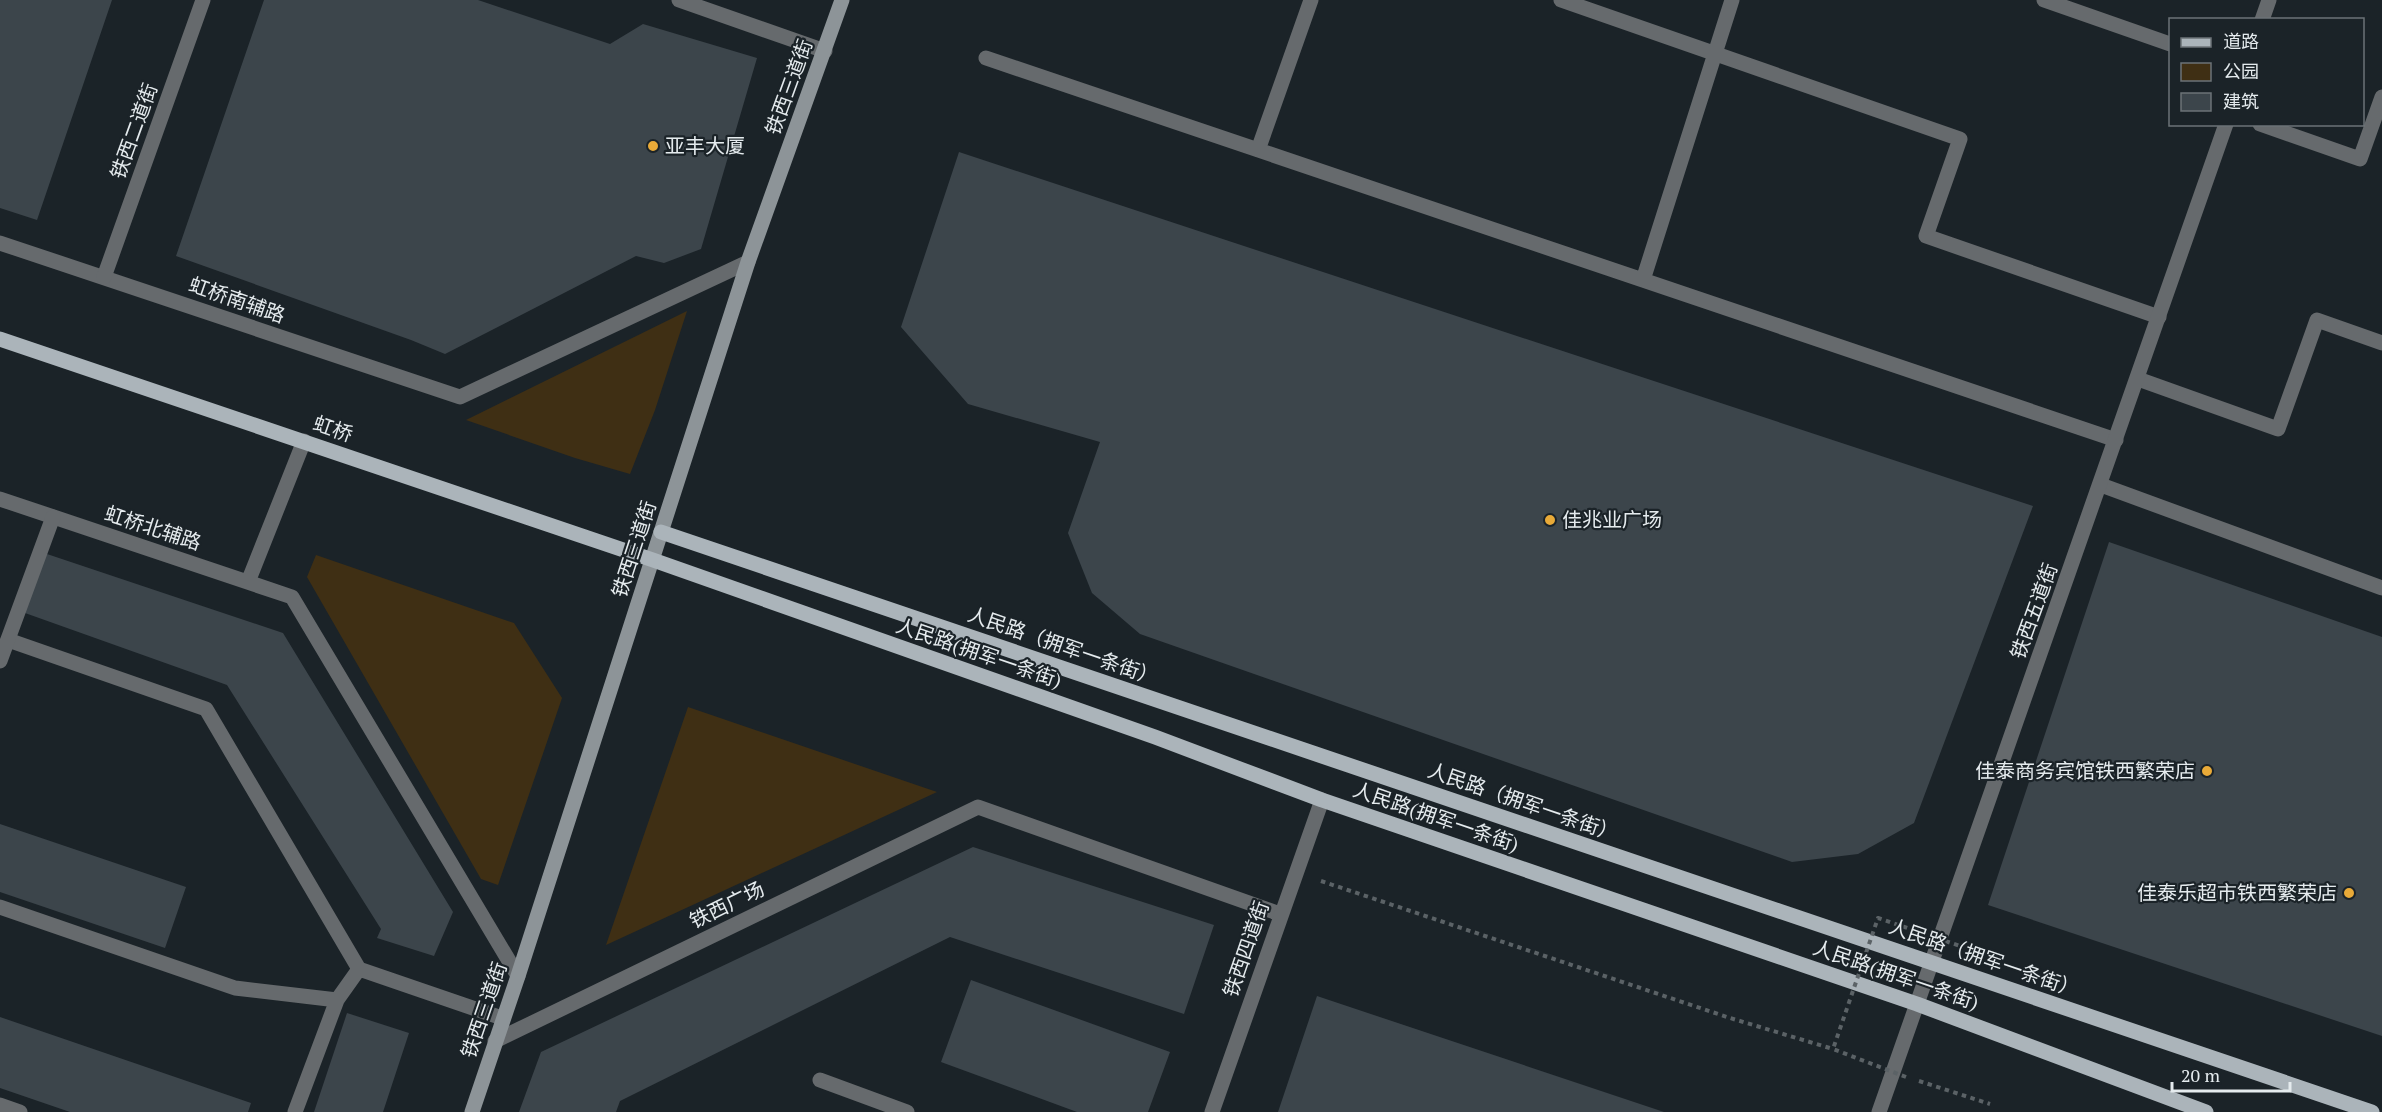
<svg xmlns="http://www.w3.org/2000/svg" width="2382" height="1112" font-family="'PT Serif','Noto Sans SC',serif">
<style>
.green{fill:#3f2f14}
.building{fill:#3c454b}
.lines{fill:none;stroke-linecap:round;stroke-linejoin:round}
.path{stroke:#5b6266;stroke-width:4;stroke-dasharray:4.5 4.5;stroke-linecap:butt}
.lane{stroke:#666a6d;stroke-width:15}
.street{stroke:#666a6d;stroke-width:15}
.secondary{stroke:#8d9498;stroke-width:15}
.primary{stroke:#abb4ba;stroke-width:15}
.path-bridge{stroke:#5b6266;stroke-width:4;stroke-dasharray:4.5 4.5;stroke-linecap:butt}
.poi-dot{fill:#e9aa38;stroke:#1b2328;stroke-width:2}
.labels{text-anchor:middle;stroke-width:4.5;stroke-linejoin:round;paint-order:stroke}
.street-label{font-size:20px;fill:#e5ebee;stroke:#1b2328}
.poi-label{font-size:20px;fill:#e5ebee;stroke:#1b2328;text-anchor:start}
</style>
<rect width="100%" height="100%" fill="#1b2328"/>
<path class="green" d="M 687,311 L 655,410 L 630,474 L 575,458 L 466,420 Z
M 316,555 L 514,623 L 562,698 L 498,885 L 481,879 L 307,577 Z
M 688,707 L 937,792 L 606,945 Z"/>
<path class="building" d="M 0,0 L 112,0 L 37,220 L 0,208 Z
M 264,0 L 478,0 L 610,44 L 643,24 L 757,58 L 701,249 L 664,263 L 636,256 L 445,354 L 411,340 L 176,256 Z
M 959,152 L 2033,506 L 1914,823 L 1858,854 L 1792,862 L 1140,634 L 1092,593 L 1068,533 L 1100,442 L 968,404 L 901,327 Z
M 2109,542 L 2382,637 L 2382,1036 L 1988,905 Z
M 41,552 L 283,633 L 453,912 L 434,956 L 377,938 L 381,929 L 227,685 L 25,613 Z
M 0,824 L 186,887 L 165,948 L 0,892 Z
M 973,847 L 1214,925 L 1184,1014 L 950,937 L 620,1101 L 616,1112 L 519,1112 L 541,1052 Z
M 971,980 L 1170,1052 L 1148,1112 L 1077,1112 L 941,1062 Z
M 1317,996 L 1664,1112 L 1278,1112 Z
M 347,1013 L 409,1033 L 383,1112 L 314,1112 Z
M 0,1017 L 251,1103 L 248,1112 L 70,1112 L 0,1088 Z"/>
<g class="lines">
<path class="path" d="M 1321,881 L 1730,1018 L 1833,1049
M 1919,1081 L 1990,1104"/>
<path class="lane" d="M 679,0 L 825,51
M 1561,0 L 1960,139 L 1926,236 L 2159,317
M 2044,0 L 2170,44
M 986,58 L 2116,440
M 2260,124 L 2360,159 L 2382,97
M 1258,150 L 1311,0
M 0,243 L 460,397 L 748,262
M 1643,280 L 1732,0
M 2138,379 L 2278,429 L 2317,320 L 2382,343
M 2101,485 L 2382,588
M 0,499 L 292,597 L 518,976
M 248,582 L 304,441
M 8,640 L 206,709 L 359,969 L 502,1018
M 0,907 L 235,988 L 337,1000
M 495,1041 L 978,807 L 1280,914
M 820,1080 L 907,1112
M 0,1105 L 20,1112
M 295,1112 L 337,1000 L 359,969"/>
<path class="street" d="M 2262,20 L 2269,0
M 104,277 L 203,0
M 0,661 L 53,517
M 1212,1112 L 1322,800
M 1879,1112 L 2226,124"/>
<path class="secondary" d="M 472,1112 L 518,976 L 748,262 L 842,0"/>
<path class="primary" d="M 0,339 L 653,560 L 1155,737 L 1322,800 L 1917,1004 L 2206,1112
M 661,532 L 2372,1112"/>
<path class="path-bridge" d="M 1906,1077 L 1833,1049 L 1878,918 L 1960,946"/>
</g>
<g class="poi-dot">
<circle cx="653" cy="146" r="6"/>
<circle cx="1550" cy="520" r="6"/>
<circle cx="2207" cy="771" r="6"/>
<circle cx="2349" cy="893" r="6"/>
</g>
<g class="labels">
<g class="street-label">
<text transform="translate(789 87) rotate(-70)" y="7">铁西三道街</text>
<text transform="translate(134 131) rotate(-70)" y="7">铁西二道街</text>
<text transform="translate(237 300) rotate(19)" y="7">虹桥南辅路</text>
<text transform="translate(333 429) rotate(19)" y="7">虹桥</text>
<text transform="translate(153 528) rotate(18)" y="7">虹桥北辅路</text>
<text transform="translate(634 549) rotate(-72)" y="7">铁西三道街</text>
<text transform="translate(2034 611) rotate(-70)" y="7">铁西五道街</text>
<text transform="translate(1063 646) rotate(19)" y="7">人民路（拥军一条街）</text>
<text transform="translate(979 653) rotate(19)" y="7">人民路(拥军一条街)</text>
<text transform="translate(1523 802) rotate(19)" y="7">人民路（拥军一条街）</text>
<text transform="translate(1436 817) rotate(19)" y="7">人民路(拥军一条街)</text>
<text transform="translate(727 905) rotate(-26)" y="7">铁西广场</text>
<text transform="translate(1246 949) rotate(-71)" y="7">铁西四道街</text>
<text transform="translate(1984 958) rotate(19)" y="7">人民路（拥军一条街）</text>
<text transform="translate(1896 975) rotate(19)" y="7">人民路(拥军一条街)</text>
<text transform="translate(484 1010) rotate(-71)" y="7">铁西三道街</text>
</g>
<g class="poi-label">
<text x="665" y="153">亚丰大厦</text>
<text x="1562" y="527">佳兆业广场</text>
<text x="2195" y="778" text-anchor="end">佳泰商务宾馆铁西繁荣店</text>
<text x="2337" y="900" text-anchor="end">佳泰乐超市铁西繁荣店</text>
</g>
</g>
<rect x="2169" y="18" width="195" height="108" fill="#1b2328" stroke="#6c7377" stroke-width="1.5"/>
<rect x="2181" y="38" width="30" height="9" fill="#abb4ba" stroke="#6c7377" stroke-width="1.5"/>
<text x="2223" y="48" font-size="18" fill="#e5ebee">道路</text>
<rect x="2181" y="63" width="30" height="18" fill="#3f2f14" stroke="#6c7377" stroke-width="1.5"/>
<text x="2223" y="78" font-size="18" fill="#e5ebee">公园</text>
<rect x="2181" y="93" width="30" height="18" fill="#3c454b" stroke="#6c7377" stroke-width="1.5"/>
<text x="2223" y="108" font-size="18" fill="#e5ebee">建筑</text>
<path d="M2172 1082v9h118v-9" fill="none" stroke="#e5ebee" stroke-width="3"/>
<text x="2181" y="1082" font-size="18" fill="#e5ebee" stroke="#1b2328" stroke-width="4.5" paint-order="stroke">20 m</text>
</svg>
